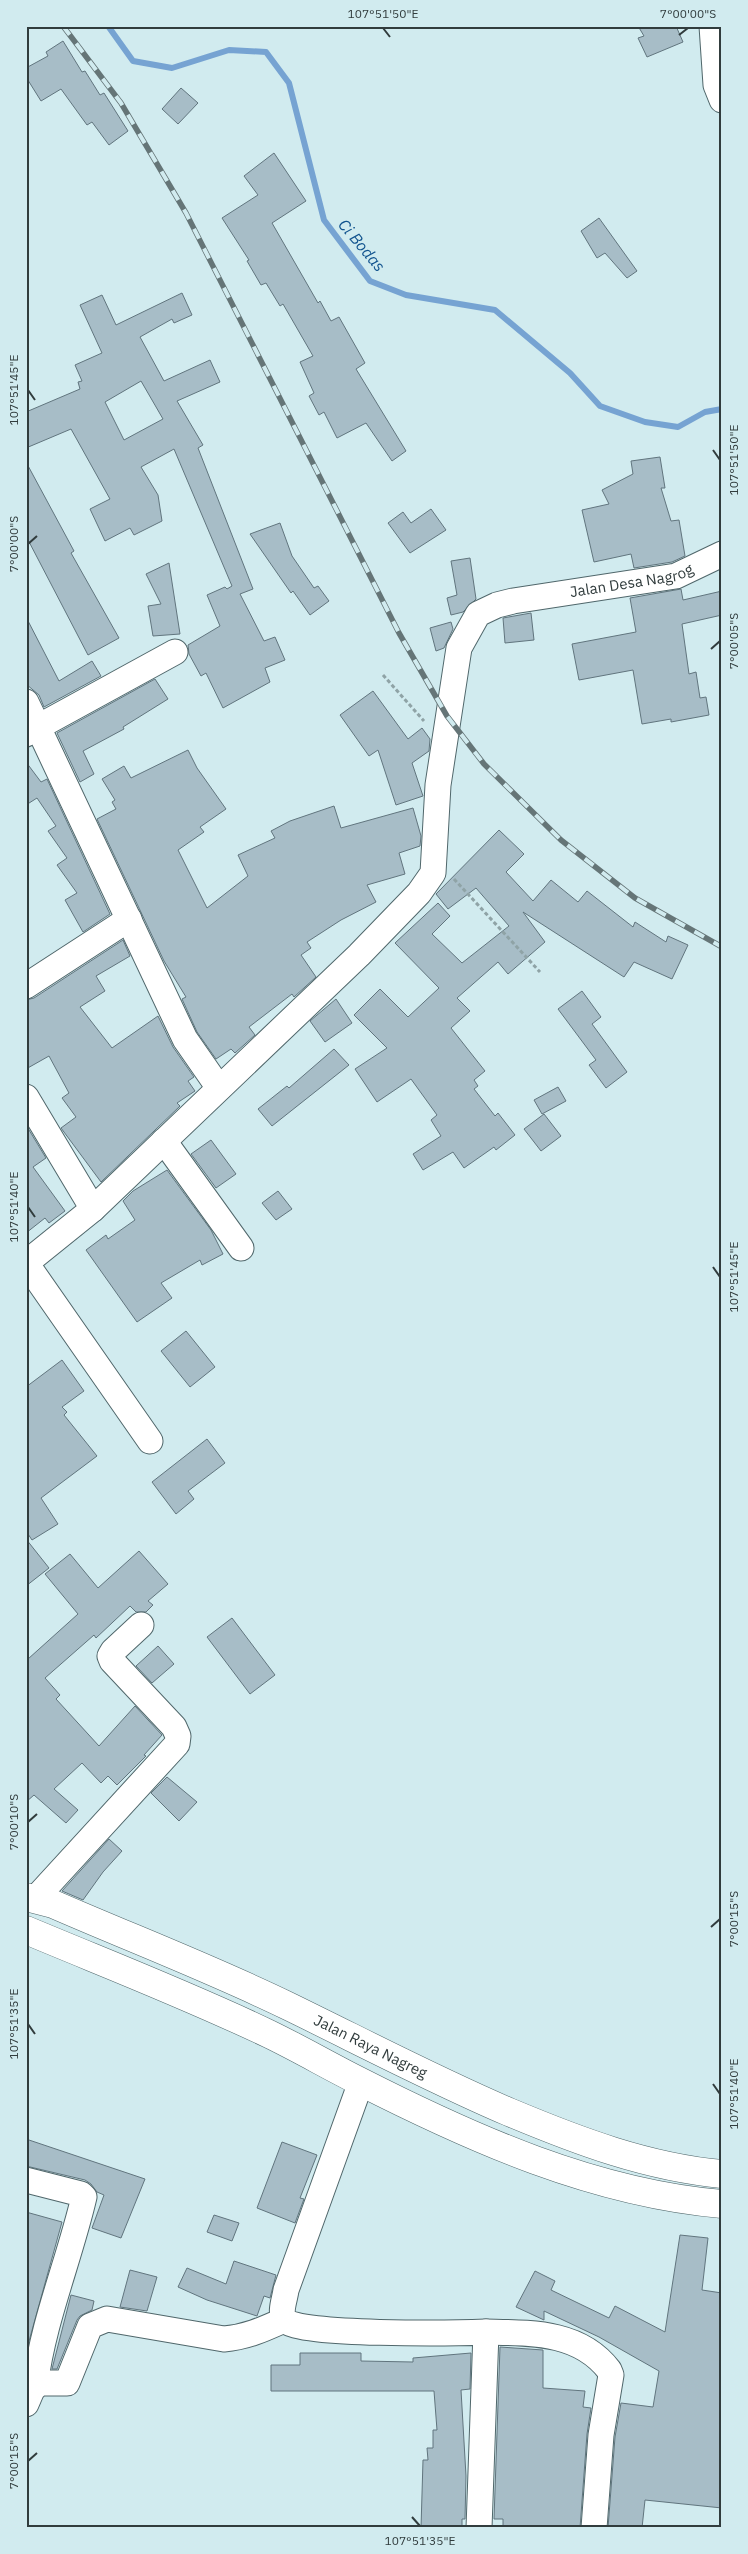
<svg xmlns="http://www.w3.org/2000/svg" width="748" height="2554" font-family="'IBM Plex Sans',sans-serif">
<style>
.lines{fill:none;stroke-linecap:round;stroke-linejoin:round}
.stream{stroke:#76a3d2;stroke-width:6}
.building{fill:#a7bdc7;stroke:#61757e;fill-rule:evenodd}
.minor-casing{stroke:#50676b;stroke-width:27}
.highway-casing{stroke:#50676b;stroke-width:29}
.path{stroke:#8fa3a6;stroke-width:3;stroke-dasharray:4 2.5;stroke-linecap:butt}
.minor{stroke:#fff;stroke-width:25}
.highway{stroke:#fff;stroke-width:28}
.rail-casing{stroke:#657577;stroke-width:5.5}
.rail{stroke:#d1ebef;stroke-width:4;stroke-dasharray:11;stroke-linecap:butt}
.ticks{fill:none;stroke:#313c3d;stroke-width:2}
.labels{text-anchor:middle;stroke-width:4;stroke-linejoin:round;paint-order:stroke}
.street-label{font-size:15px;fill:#313c3d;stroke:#d1ebef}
.water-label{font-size:16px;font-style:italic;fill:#11538e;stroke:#d1ebef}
.neatline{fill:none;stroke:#313c3d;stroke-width:2}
.ticks-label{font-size:12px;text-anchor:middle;fill:#313c3d}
</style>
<rect width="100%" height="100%" fill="#d1ebef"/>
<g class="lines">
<path class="stream" d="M 108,26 L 133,61 L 172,68 L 229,50 L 266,52 L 289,83 L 324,220 L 370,281 L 406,295 L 495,310 L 570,373 L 600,406 L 645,422 L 678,427 L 705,412 L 722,409"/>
</g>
<path class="building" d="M 638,26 L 676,26 L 683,42 L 647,57 L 638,38 L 644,36 Z
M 63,41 L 82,72 L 85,71 L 100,95 L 104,93 L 128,131 L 109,145 L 92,122 L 87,125 L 61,89 L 41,101 L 26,77 L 26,68 L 48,56 L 46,52 Z
M 181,88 L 198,103 L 178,124 L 162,109 Z
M 274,153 L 306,201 L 272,223 L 318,303 L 320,301 L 331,321 L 339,317 L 365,363 L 356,369 L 406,451 L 392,461 L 366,423 L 337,438 L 324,412 L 319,415 L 309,396 L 314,393 L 300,362 L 313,356 L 283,304 L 280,306 L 266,283 L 261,285 L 247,261 L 249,260 L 222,218 L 258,195 L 244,176 Z
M 599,218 L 637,271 L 627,278 L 605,253 L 597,258 L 581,231 Z
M 182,293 L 192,315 L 174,323 L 172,319 L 140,337 L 164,381 L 210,360 L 220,382 L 177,401 L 203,445 L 198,448 L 253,589 L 240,594 L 264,641 L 275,637 L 285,660 L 265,668 L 270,682 L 223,708 L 206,673 L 201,676 L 189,654 L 188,645 L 220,626 L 207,595 L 225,587 L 227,589 L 232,586 L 174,449 L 141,467 L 158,495 L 162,521 L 134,535 L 130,528 L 105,541 L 90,509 L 110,499 L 71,429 L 26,448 L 26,412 L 80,389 L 78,382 L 82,381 L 75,365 L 102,353 L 80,305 L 102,295 L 116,325 ZM 141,381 L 163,419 L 124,440 L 105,402 Z
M 660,457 L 665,488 L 661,488 L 671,521 L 679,520 L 685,556 L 672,562 L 634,568 L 631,554 L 594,562 L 582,510 L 609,504 L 602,490 L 633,474 L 631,461 Z
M 26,462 L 74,551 L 71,553 L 119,638 L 88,655 L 26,536 Z
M 431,509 L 446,530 L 410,553 L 388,523 L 403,512 L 411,523 Z
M 280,523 L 292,556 L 314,588 L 318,586 L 329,601 L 310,615 L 293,591 L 291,593 L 250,534 Z
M 470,558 L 476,599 L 463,612 L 451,615 L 447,598 L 457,595 L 451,561 Z
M 169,563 L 180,634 L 153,636 L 148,606 L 161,604 L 146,574 Z
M 681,589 L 683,600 L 722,591 L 722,615 L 682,624 L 689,674 L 696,672 L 700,698 L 706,697 L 709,715 L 671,722 L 671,719 L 642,724 L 633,670 L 579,680 L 572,644 L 636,632 L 630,598 Z
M 531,613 L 534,640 L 505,643 L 503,618 Z
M 26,617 L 59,681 L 92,661 L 101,676 L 44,707 L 39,695 L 26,684 Z
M 451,622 L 453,629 L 444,648 L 436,651 L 430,628 Z
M 155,679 L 168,699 L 123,727 L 124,729 L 83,751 L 94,774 L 80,782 L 57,733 Z
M 373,691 L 408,739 L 422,728 L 430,739 L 429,751 L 412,763 L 423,796 L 396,805 L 378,750 L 369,756 L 340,715 Z
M 188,750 L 197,768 L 226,809 L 200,827 L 204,832 L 178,850 L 207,908 L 248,876 L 238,855 L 275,838 L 271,831 L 290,821 L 334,806 L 341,828 L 413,808 L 421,836 L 420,846 L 399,853 L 405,874 L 367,885 L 376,902 L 341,920 L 307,942 L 311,948 L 301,955 L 316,977 L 294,997 L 292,994 L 249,1027 L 255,1035 L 235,1053 L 231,1049 L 216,1059 L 197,1032 L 182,999 L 186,997 L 164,961 L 97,819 L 116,809 L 112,802 L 115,800 L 102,779 L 124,766 L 131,778 Z
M 26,762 L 41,782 L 47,779 L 110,914 L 83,932 L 65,900 L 77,893 L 57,865 L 67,858 L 48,831 L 56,826 L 37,798 L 26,805 Z
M 499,830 L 524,854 L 506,872 L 533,901 L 551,880 L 578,902 L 587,891 L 633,927 L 635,922 L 666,942 L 668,936 L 688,945 L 672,979 L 634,962 L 624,977 L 523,912 L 545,942 L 508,974 L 498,962 L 457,998 L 470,1011 L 451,1028 L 485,1071 L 474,1080 L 478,1086 L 474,1089 L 495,1116 L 498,1113 L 515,1135 L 496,1150 L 494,1147 L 464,1168 L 453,1152 L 423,1170 L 413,1154 L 441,1136 L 431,1120 L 437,1115 L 411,1079 L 377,1102 L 355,1069 L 387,1048 L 354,1015 L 380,989 L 408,1017 L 439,988 L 395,943 L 438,903 L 450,916 L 432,934 L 462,963 L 509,926 L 476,888 L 448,909 L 436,894 Z
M 123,940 L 130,956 L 96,976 L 105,991 L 80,1007 L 112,1048 L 158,1016 L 173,1047 L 194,1077 L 188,1081 L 195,1091 L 177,1103 L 180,1106 L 101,1182 L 61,1128 L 76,1117 L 62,1098 L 69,1093 L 49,1056 L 26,1069 L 26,1000 L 34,998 Z
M 582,991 L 601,1017 L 592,1024 L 627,1072 L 606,1088 L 589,1065 L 596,1060 L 558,1009 Z
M 336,999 L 352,1023 L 325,1042 L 310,1021 Z
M 334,1049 L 349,1065 L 272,1126 L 258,1109 L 287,1086 L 289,1088 Z
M 558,1087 L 566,1101 L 542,1114 L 534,1100 Z
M 544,1114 L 561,1136 L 541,1151 L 524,1129 Z
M 26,1125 L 46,1158 L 33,1167 L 65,1211 L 49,1223 L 45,1218 L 26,1233 Z
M 211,1140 L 236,1174 L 216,1188 L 191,1154 Z
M 167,1170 L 211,1230 L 223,1254 L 202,1265 L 200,1260 L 161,1283 L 172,1298 L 137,1322 L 86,1250 L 106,1235 L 108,1239 L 135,1220 L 123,1201 L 133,1191 Z
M 278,1191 L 292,1209 L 276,1220 L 262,1203 Z
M 186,1331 L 215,1367 L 190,1387 L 161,1351 Z
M 62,1360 L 84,1391 L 62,1407 L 67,1412 L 64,1415 L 97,1456 L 41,1498 L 58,1524 L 32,1540 L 26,1531 L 26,1387 Z
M 207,1439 L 225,1463 L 188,1491 L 194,1499 L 176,1514 L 152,1482 Z
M 26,1539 L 49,1568 L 26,1586 Z
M 139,1551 L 168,1584 L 148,1601 L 153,1605 L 146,1612 L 136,1612 L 130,1606 L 96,1638 L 94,1635 L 45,1678 L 60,1695 L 56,1699 L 99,1746 L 135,1706 L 162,1735 L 144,1755 L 146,1756 L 117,1785 L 108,1776 L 101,1783 L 82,1763 L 54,1789 L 78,1810 L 66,1823 L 34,1795 L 26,1802 L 26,1656 L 28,1659 L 78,1614 L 45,1574 L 70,1554 L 98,1588 Z
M 232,1618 L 275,1675 L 250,1694 L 207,1637 Z
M 158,1646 L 174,1664 L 152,1683 L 136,1666 Z
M 167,1777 L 197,1802 L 179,1821 L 151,1793 Z
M 109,1839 L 122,1851 L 103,1872 L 83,1900 L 62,1891 Z
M 26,2139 L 145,2179 L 121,2238 L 92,2228 L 104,2195 L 97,2192 L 91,2184 L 85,2180 L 26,2166 Z
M 282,2142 L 317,2155 L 300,2198 L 304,2199 L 295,2223 L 257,2208 Z
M 26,2212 L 62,2222 L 26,2352 Z
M 214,2215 L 239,2223 L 232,2241 L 207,2232 Z
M 680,2235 L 708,2238 L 702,2290 L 722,2293 L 722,2508 L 645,2500 L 642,2528 L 608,2528 L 615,2437 L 621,2403 L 653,2407 L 659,2371 L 599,2337 L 544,2311 L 544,2320 L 516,2307 L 535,2271 L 555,2281 L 551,2290 L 609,2318 L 615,2306 L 665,2332 Z
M 234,2261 L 276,2275 L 270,2298 L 264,2296 L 257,2316 L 207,2300 L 178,2287 L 187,2268 L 226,2284 Z
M 130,2270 L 157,2277 L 147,2311 L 120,2307 Z
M 71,2295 L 94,2301 L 92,2310 L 80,2316 L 77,2320 L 57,2369 L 52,2369 Z
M 500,2347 L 543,2350 L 543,2388 L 585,2391 L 583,2407 L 591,2408 L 587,2434 L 580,2528 L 503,2528 L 503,2519 L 494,2519 Z
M 300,2353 L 361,2353 L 361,2361 L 413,2362 L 413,2358 L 471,2353 L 470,2389 L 461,2390 L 466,2476 L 465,2519 L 462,2519 L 462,2528 L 421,2528 L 423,2460 L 428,2460 L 427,2448 L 433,2448 L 433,2430 L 437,2430 L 434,2391 L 271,2391 L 271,2365 L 300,2365 Z"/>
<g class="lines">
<defs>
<g id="minor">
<path d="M 712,26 L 716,85 L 722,100"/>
<path d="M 175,652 L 38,727 L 185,1039 L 219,1088"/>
<path d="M 26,702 L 38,727 L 26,734"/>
<path d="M 26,986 L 129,919"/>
<path d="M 26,1097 L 93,1209 L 26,1263"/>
<path d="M 164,1141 L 241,1248"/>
<path id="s1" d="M 93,1209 L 359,955 L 419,893 L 433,873 L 438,785 L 459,648 L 478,614 L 497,605 L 513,601 L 676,576 L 722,554"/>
<path d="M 26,1263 L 150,1441"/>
<path d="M 35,1899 L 177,1744 L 178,1736 L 174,1727 L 112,1661 L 110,1656 L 113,1651 L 141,1625"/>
<path d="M 361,2082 L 286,2290 C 285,2299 279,2312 285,2320 C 295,2336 460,2333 486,2332 L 479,2528"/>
<path d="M 26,2180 L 81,2194 L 84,2197 C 69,2261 43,2321 35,2386"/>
<path d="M 486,2332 C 530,2333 579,2331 609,2370 L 611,2375 L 601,2435 L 594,2528"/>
<path d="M 26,2404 L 32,2390 L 39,2383 L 67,2383 L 90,2326 L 107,2319 L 224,2339 C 247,2337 264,2329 284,2320"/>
</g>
<g id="highway">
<path id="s2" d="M 26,1897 L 53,1904 C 131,1938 212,1969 288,2006 C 362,2042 434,2080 509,2112 C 578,2141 647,2167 722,2174"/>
<path d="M 26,1930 C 107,1964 190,1996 269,2034 C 300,2049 329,2066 359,2081 C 473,2139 594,2193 722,2204"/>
</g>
</defs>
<use href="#minor" class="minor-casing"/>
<use href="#highway" class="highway-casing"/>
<path class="path" d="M 383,675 L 424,721
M 454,879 L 540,972"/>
<use href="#minor" class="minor"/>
<use href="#highway" class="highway"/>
<defs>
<path id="rail" d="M 63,26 L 121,103 L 186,213 L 399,633 L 447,716 L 484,764 L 561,840 L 635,898 L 722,947"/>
</defs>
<use href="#rail" class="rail-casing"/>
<use href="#rail" class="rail"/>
</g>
<path class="ticks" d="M 383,28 L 390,37M 679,35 L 688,28M 28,390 L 35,400M 713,450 L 720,460M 28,544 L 37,536M 711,649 L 720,641M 28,1207 L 35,1217M 713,1267 L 720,1277M 28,1822 L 37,1814M 711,1927 L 720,1919M 28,2024 L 35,2034M 713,2084 L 720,2094M 28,2461 L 37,2453M 412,2517 L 420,2526"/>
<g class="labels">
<g class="street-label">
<text dy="5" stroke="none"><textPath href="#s1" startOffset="902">Jalan Desa Nagrog</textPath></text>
<text dy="5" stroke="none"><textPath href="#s2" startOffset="376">Jalan Raya Nagreg</textPath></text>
</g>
<g class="water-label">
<text transform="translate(362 245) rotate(50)" y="6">Ci Bodas</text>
</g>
</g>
<rect width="748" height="2554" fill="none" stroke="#d1ebef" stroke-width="55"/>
<rect x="28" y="28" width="692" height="2498" class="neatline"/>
<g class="ticks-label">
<text x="383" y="18">107°51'50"E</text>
<text x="688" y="18">7°00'00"S</text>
<text transform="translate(14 390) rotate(-90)" y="4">107°51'45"E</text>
<text transform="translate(734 460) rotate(-90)" y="4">107°51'50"E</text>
<text transform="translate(14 544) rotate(-90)" y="4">7°00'00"S</text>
<text transform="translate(734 641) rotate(-90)" y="4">7°00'05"S</text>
<text transform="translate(14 1207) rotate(-90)" y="4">107°51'40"E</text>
<text transform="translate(734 1277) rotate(-90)" y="4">107°51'45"E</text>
<text transform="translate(14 1822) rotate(-90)" y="4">7°00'10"S</text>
<text transform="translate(734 1919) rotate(-90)" y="4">7°00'15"S</text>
<text transform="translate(14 2024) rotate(-90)" y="4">107°51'35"E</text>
<text transform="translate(734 2094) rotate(-90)" y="4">107°51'40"E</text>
<text transform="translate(14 2461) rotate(-90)" y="4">7°00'15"S</text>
<text x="420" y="2545">107°51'35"E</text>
</g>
</svg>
